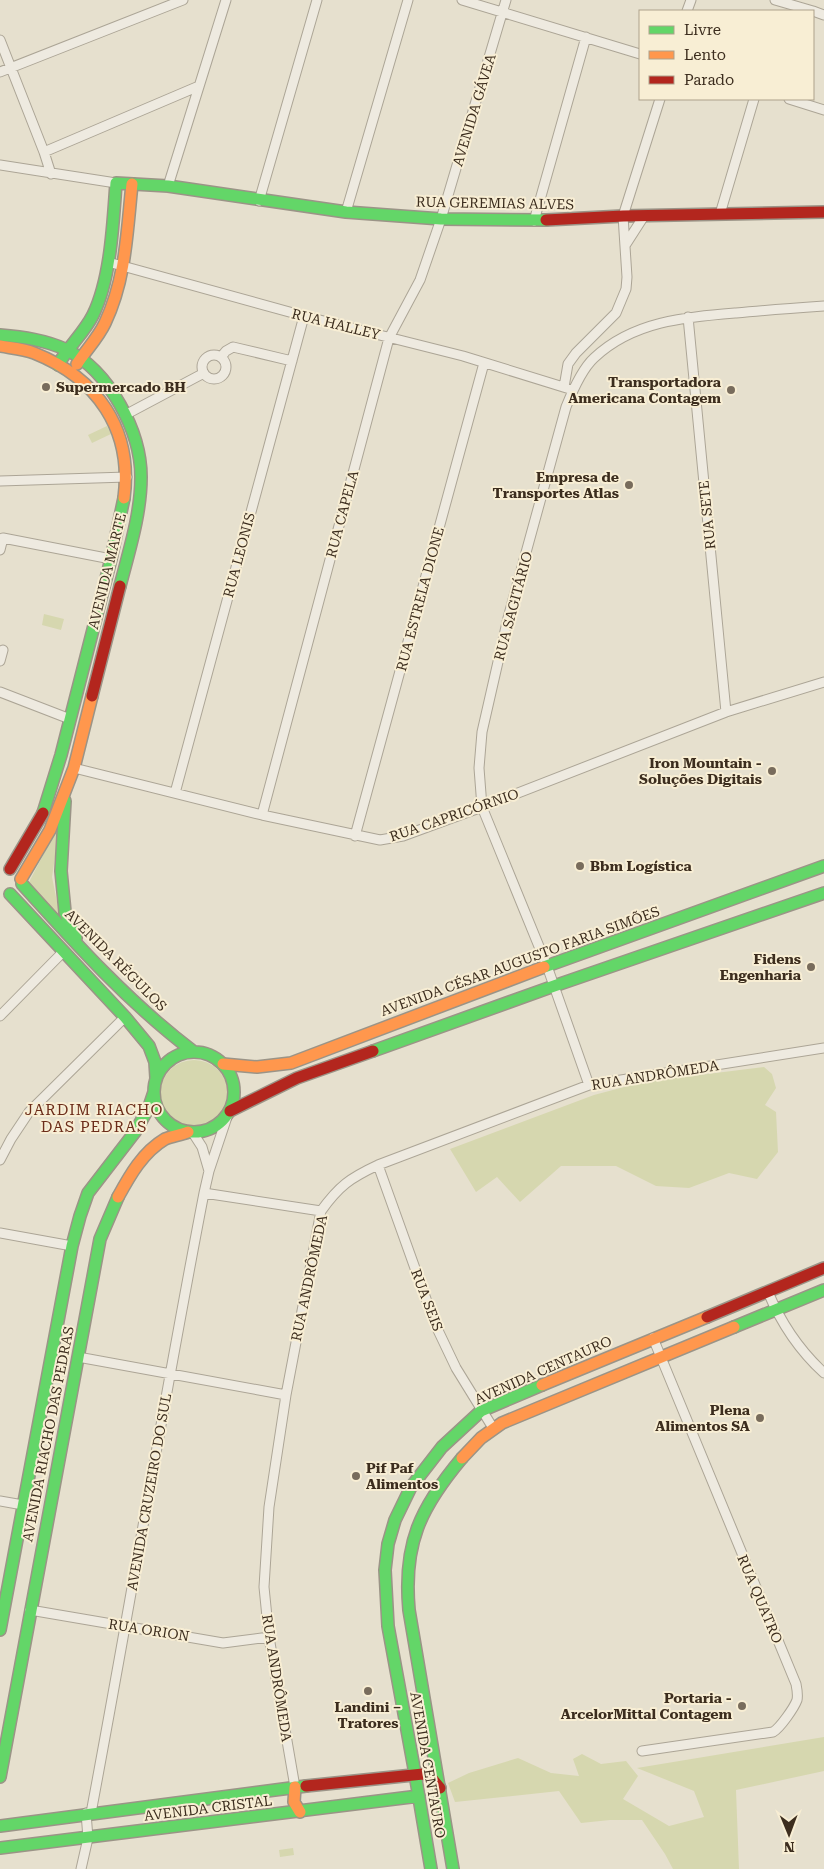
<svg xmlns="http://www.w3.org/2000/svg" width="824" height="1869" font-family="'Roboto Serif',serif">
<style>
.green{fill:#d6d7af}
.lines{fill:none;stroke-linecap:round;stroke-linejoin:round}
.street-casing{stroke:#aca596;stroke-width:11}
.fast-casing{stroke:#9b9487;stroke-width:14}
.slow-casing{stroke:#9b9487;stroke-width:14}
.jam-casing{stroke:#9b9487;stroke-width:14}
.street{stroke:#eeeae0;stroke-width:9}
.fast{stroke:#63d668;stroke-width:11}
.slow{stroke:#ff974d;stroke-width:11}
.jam{stroke:#b3261e;stroke-width:11}
.poi-dot{fill:#786c5c;stroke:#f8eed4;stroke-width:2}
.labels{text-anchor:middle;stroke-width:4;stroke-linejoin:round;paint-order:stroke}
.street-label{font-size:14px;fill:#3c2d1e;stroke:#f8eed4}
.poi-label{font-size:14px;font-weight:bold;fill:#3c2d1e;stroke:#f8eed4;text-anchor:end}
.neighbourhood-label{font-size:15px;letter-spacing:1px;fill:#6c2d1a;stroke:#f8eed4}
</style>
<rect width="100%" height="100%" fill="#e6e0ce"/>
<path class="green" d="M 107,426 L 111,434 L 92,443 L 88,435 Z
M 44,614 L 64,619 L 61,630 L 42,625 Z
M 60,823 L 52,877 L 60,917 L 29,882 Z
M160 1094a34 34 0 1 1 68 0a34 34 0 1 1-68 0Z
M 764,1067 L 772,1074 L 776,1088 L 765,1105 L 776,1112 L 778,1152 L 757,1179 L 729,1173 L 689,1188 L 656,1186 L 616,1166 L 561,1166 L 520,1202 L 497,1177 L 476,1192 L 450,1149 L 594,1095 L 643,1082 Z
M 824,1737 L 824,1771 L 736,1790 L 739,1869 L 673,1869 L 665,1854 L 642,1820 L 610,1820 L 581,1823 L 559,1791 L 455,1802 L 448,1783 L 469,1773 L 518,1758 L 551,1773 L 579,1776 L 573,1759 L 582,1754 L 601,1764 L 626,1761 L 638,1776 L 623,1799 L 669,1826 L 704,1817 L 694,1791 L 637,1768 Z
M 293,1848 L 294,1855 L 280,1857 L 279,1850 Z"/>
<g class="lines">
<defs>
<path id="street" d="M 462,0 L 640,54
M 775,0 L 813,11
M 687,11 L 691,0
M 813,11 L 824,15
M 0,40 L 44,152 L 51,174
M 0,72 L 183,0
M 789,99 L 824,110
M 44,152 L 199,86
M 0,165 L 116,183
M 168,186 L 226,0
M 259,201 L 317,0
M 346,212 L 408,0
M 720,214 L 754,99
M 534,221 L 586,37
M 626,244 L 644,216
M 108,262 L 304,316 L 463,356 L 573,390
M 688,317 L 726,712
M202 367a12 12 0 1 1 24 0a12 12 0 1 1-24 0Z
M 221,357 L 226,351 L 233,347 L 292,361
M 564,387 L 568,364 L 576,353 L 616,313 L 626,289 L 627,277 L 623,216 L 660,99
M 125,415 L 204,373
M 0,481 L 127,477
M 0,550 L 3,538 L 111,559
M 0,661 L 3,650
M 0,692 L 70,719
M 74,768 L 262,815 L 380,840 L 403,836 L 482,807 L 726,712 L 824,682
M 175,793 L 304,316
M 262,815 L 389,338 L 420,280 L 441,219 L 506,0
M 355,836 L 484,363
M 0,1016 L 63,952
M 589,1085 L 547,966 L 482,807 L 479,768 L 482,732 L 508,618 L 566,407 C 572,392 582,369 594,358 C 633,321 686,317 736,313 C 766,310 795,308 824,306
M 193,1133 L 202,1147 L 209,1171
M 0,1160 L 11,1139 L 29,1112 L 125,1017
M 378,1165 L 435,1324 L 456,1368 L 493,1428
M 204,1193 L 321,1211
M 0,1233 L 72,1246
M 768,1292 C 781,1323 799,1350 824,1373
M 78,1357 L 286,1395
M 0,1501 L 23,1505
M 30,1610 L 223,1643 L 269,1637
M 642,1751 L 773,1732 C 780,1728 794,1708 797,1700 C 798,1695 797,1689 796,1684 L 653,1338
M 295,1787 L 269,1637 L 264,1587 L 269,1507 L 286,1395 L 321,1211 C 339,1186 350,1178 378,1165 L 589,1085 L 824,1048
M 91,1813 C 130,1606 164,1399 204,1193 L 209,1171 L 227,1117
M 81,1869 L 88,1838 L 86,1813"/>
<path id="fast" d="M 0,335 C 23,337 46,340 67,350 C 109,371 141,431 141,477 C 141,514 129,551 120,586
M 58,365 C 68,347 84,333 93,315 C 111,278 113,223 116,183 L 168,186 L 346,212 L 441,219 L 546,220
M 65,801 L 61,871 L 65,912 L 76,938
M 43,813 L 61,755 L 111,559 L 124,498
M 22,884 C 76,944 129,1003 194,1052
M 10,894 L 125,1017 L 149,1046 L 155,1062 L 156,1078
M 544,967 L 824,866
M 373,1051 L 554,986 L 824,893
M154 1092a40 40 0 1 1 80 0a40 40 0 1 1-80 0Z
M 734,1327 L 824,1290
M 0,1630 L 72,1246 L 80,1216 L 88,1193 L 135,1132 L 149,1107 L 154,1092
M 0,1777 L 100,1239 L 118,1197
M 0,1826 L 306,1786
M 0,1848 L 419,1796
M 431,1869 L 414,1768 L 388,1626 L 385,1570 L 388,1544 L 395,1520 L 411,1487 L 442,1447 L 481,1411 L 542,1385
M 453,1869 L 409,1610 C 403,1544 420,1508 462,1458"/>
<path id="slow" d="M 0,346 C 11,348 24,349 34,353 C 97,378 133,429 124,498
M 77,364 C 86,350 98,338 105,323 C 126,279 127,231 132,184
M 21,879 L 50,830 L 74,768 L 92,696
M 223,1064 L 257,1067 L 291,1063 L 544,967
M 118,1197 C 130,1175 143,1152 165,1139 C 172,1136 181,1135 188,1132
M 542,1385 L 707,1317
M 462,1458 L 481,1438 L 502,1423 L 734,1327
M 295,1787 L 294,1802 L 300,1812"/>
<path id="jam" d="M 546,220 L 623,216 L 824,212
M 92,696 L 120,586
M 10,869 L 43,813
M 230,1111 L 297,1078 L 373,1051
M 707,1317 L 824,1268
M 306,1786 L 423,1774 L 430,1776 L 440,1788"/>
</defs>
<use href="#street" class="street-casing"/>
<use href="#fast" class="fast-casing"/>
<use href="#slow" class="slow-casing"/>
<use href="#jam" class="jam-casing"/>
<use href="#street" class="street"/>
<use href="#fast" class="fast"/>
<use href="#slow" class="slow"/>
<use href="#jam" class="jam"/>
</g>
<g class="poi-dot">
<circle cx="46" cy="387" r="5"/>
<circle cx="731" cy="390" r="5"/>
<circle cx="629" cy="485" r="5"/>
<circle cx="772" cy="771" r="5"/>
<circle cx="580" cy="866" r="5"/>
<circle cx="811" cy="967" r="5"/>
<circle cx="760" cy="1418" r="5"/>
<circle cx="356" cy="1476" r="5"/>
<circle cx="368" cy="1691" r="5"/>
<circle cx="742" cy="1706" r="5"/>
</g>
<g class="labels">
<g class="street-label">
<text transform="translate(474 110) rotate(-73)" y="5">AVENIDA GÁVEA</text>
<text transform="translate(495 203) rotate(1)" y="5">RUA GEREMIAS ALVES</text>
<text transform="translate(336 324) rotate(14)" y="5">RUA HALLEY</text>
<text transform="translate(342 514) rotate(-75)" y="5">RUA CAPELA</text>
<text transform="translate(707 515) rotate(-96)" y="5">RUA SETE</text>
<text transform="translate(239 555) rotate(-75)" y="5">RUA LEONIS</text>
<text transform="translate(107 571) rotate(-76)" y="5">AVENIDA MARTE</text>
<text transform="translate(420 599) rotate(-75)" y="5">RUA ESTRELA DIONE</text>
<text transform="translate(513 606) rotate(-75)" y="5">RUA SAGITÁRIO</text>
<text transform="translate(454 815) rotate(-19)" y="5">RUA CAPRICÓRNIO</text>
<text transform="translate(116 960) rotate(45)" y="5">AVENIDA RÉGULOS</text>
<text transform="translate(520 961) rotate(-20)" y="5">AVENIDA CÉSAR AUGUSTO FARIA SIMÕES</text>
<text transform="translate(655 1075) rotate(-9)" y="5">RUA ANDRÔMEDA</text>
<text transform="translate(309 1278) rotate(-78)" y="5">RUA ANDRÔMEDA</text>
<text transform="translate(427 1300) rotate(69)" y="5">RUA SEIS</text>
<text transform="translate(543 1370) rotate(-24)" y="5">AVENIDA CENTAURO</text>
<text transform="translate(48 1434) rotate(-79)" y="5">AVENIDA RIACHO DAS PEDRAS</text>
<text transform="translate(149 1492) rotate(-80)" y="5">AVENIDA CRUZEIRO DO SUL</text>
<text transform="translate(760 1599) rotate(67)" y="5">RUA QUATRO</text>
<text transform="translate(149 1630) rotate(9)" y="5">RUA ORION</text>
<text transform="translate(277 1678) rotate(81)" y="5">RUA ANDRÔMEDA</text>
<text transform="translate(428 1765) rotate(80)" y="5">AVENIDA CENTAURO</text>
<text transform="translate(208 1808) rotate(-7)" y="5">AVENIDA CRISTAL</text>
</g>
<g class="poi-label">
<text x="721" y="387">Transportadora<tspan x="721" dy="16">Americana Contagem</tspan></text>
<text x="56" y="392" text-anchor="start">Supermercado BH</text>
<text x="619" y="482">Empresa de<tspan x="619" dy="16">Transportes Atlas</tspan></text>
<text x="762" y="768">Iron Mountain -<tspan x="762" dy="16">Soluções Digitais</tspan></text>
<text x="590" y="871" text-anchor="start">Bbm Logística</text>
<text x="801" y="964">Fidens<tspan x="801" dy="16">Engenharia</tspan></text>
<text x="750" y="1415">Plena<tspan x="750" dy="16">Alimentos SA</tspan></text>
<text x="366" y="1473" text-anchor="start">Pif Paf<tspan x="366" dy="16">Alimentos</tspan></text>
<text x="732" y="1703">Portaria -<tspan x="732" dy="16">ArcelorMittal Contagem</tspan></text>
<text x="368" y="1712" text-anchor="middle">Landini –<tspan x="368" dy="16">Tratores</tspan></text>
</g>
<g class="neighbourhood-label">
<text x="94" y="1115">JARDIM RIACHO<tspan x="94" dy="17">DAS PEDRAS</tspan></text>
</g>
</g>
<rect x="639" y="10" width="175" height="90" fill="#f8eed4" stroke="#ada18b"/>
<rect x="649" y="26" width="25" height="8" fill="#63d668" stroke="#ada18b"/>
<text x="684" y="35" font-size="15" fill="#3c2d1e">Livre</text>
<rect x="649" y="51" width="25" height="8" fill="#ff974d" stroke="#ada18b"/>
<text x="684" y="60" font-size="15" fill="#3c2d1e">Lento</text>
<rect x="649" y="76" width="25" height="8" fill="#b3261e" stroke="#ada18b"/>
<text x="684" y="85" font-size="15" fill="#3c2d1e">Parado</text>
<g transform="translate(789 1834) rotate(179)" stroke="#f8eed4" stroke-width="4" paint-order="stroke">
<path d="M0-4L9 19L0 12L-9 19Z" fill="#3c2d1e"/>
<text y="-8" font-size="14" font-weight="bold" text-anchor="middle" fill="#3c2d1e">N</text>
</g>
</svg>
